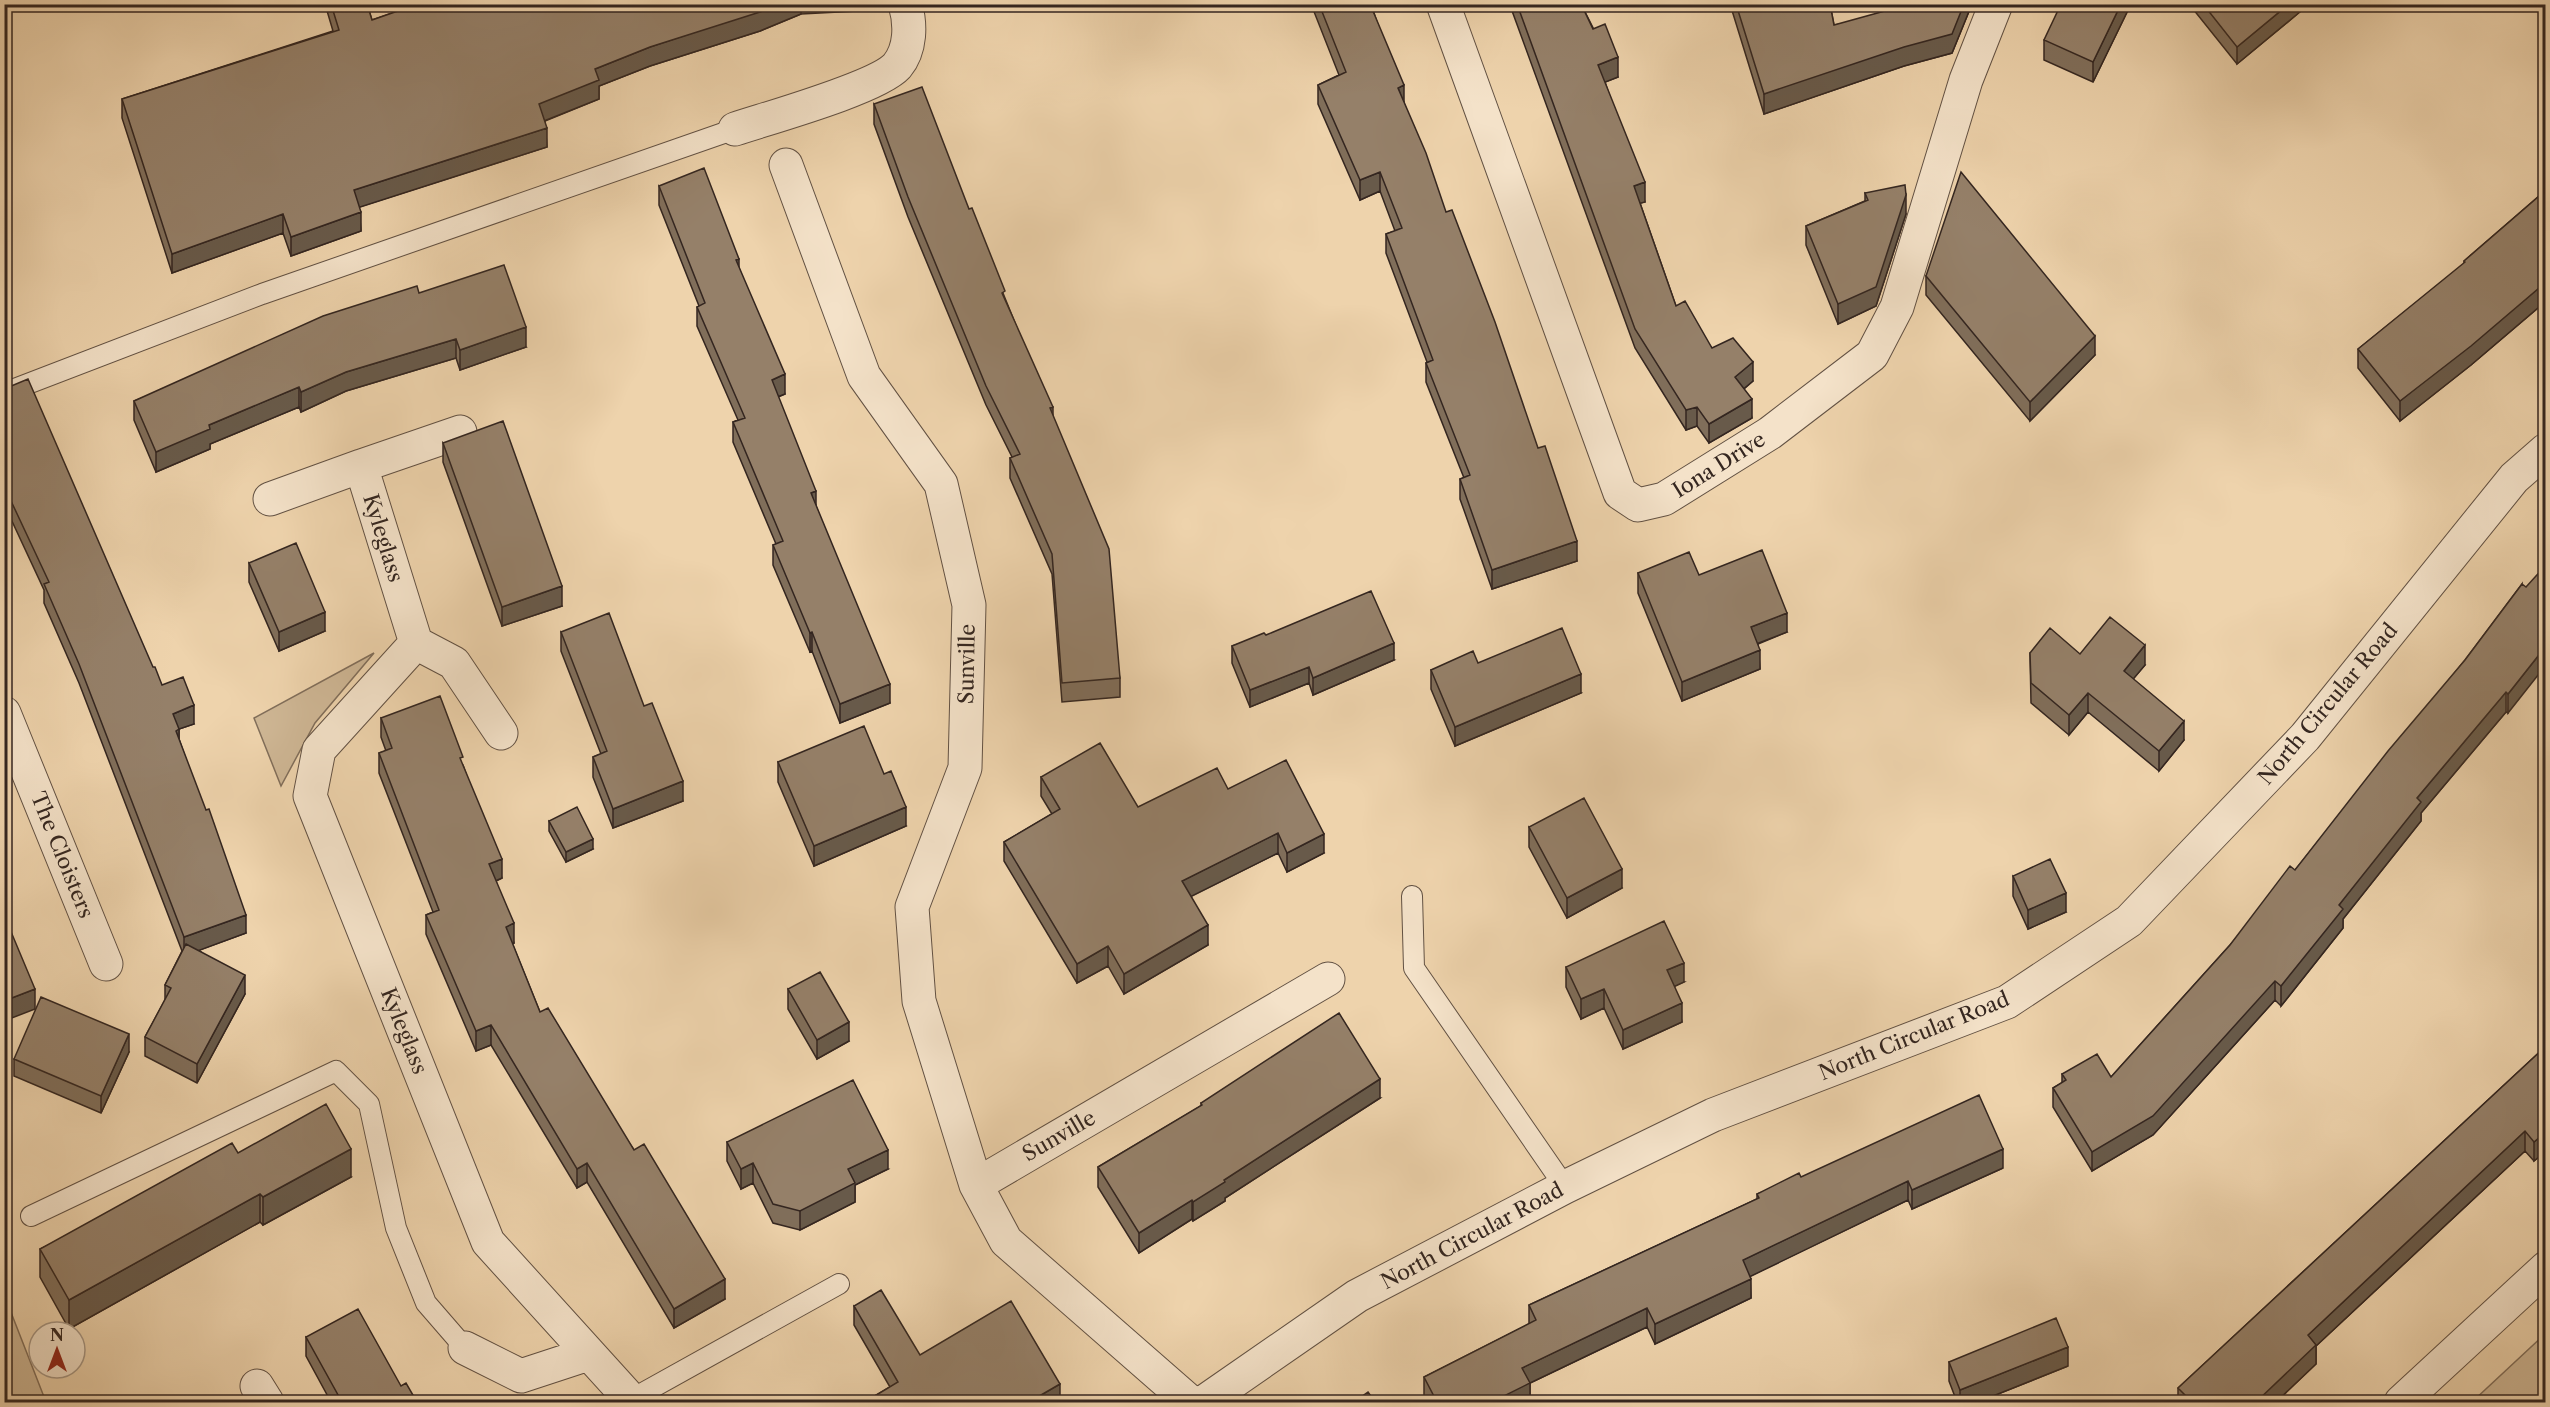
<svg xmlns="http://www.w3.org/2000/svg" width="2550" height="1407" font-family="'Libre Caslon Text',serif">
<style>
.green{fill:#ceb694;stroke:#816e5a;stroke-width:1.5}
.lines{fill:none;stroke-linecap:round;stroke-linejoin:round}
.service-casing{stroke:#625143;stroke-width:22}
.minor-casing{stroke:#625143;stroke-width:35}
.service{stroke:#f4e2c9;stroke-width:20}
.minor{stroke:#f4e2c9;stroke-width:33}
.wall{fill:#806e5a;stroke:#342620;stroke-width:1.5}
.shaded-wall{fill:#685a4a;stroke:#342620;stroke-width:1.5}
.building{fill:#958069;stroke:#342620;stroke-width:1.5}
.labels{text-anchor:middle;stroke-width:5;stroke-linejoin:round;paint-order:stroke}
.street-label{font-size:21px;fill:#342620;stroke:#f4e2c9}
</style>
<rect width="100%" height="100%" fill="#eed3ac"/>
<filter id="stains"><feTurbulence type="fractalNoise" baseFrequency=".00333" numOctaves="4"/><feColorMatrix values="0 0 0 0 .2 0 0 0 0 .09 0 0 0 0 .02 0 0 0 .5 -.17"/></filter>
<radialGradient id="worn" r=".72"><stop offset=".6" stop-color="#630" stop-opacity="0"/><stop offset="1" stop-color="#630" stop-opacity=".3"/></radialGradient>
<path class="green" d="M 374,653 L 315,723 L 281,786 L 254,718 Z
M 5,1297 L 46,1402 L 5,1402 Z
M 2545,1334 L 2545,1402 L 2472,1402 Z"/>
<g class="lines">
<defs>
<path id="service" d="M 4,393 L 262,294 L 735,129
M 1412,896 L 1414,968 L 1565,1187
M 31,1216 L 336,1071 L 369,1104 L 396,1228 L 426,1303 L 465,1348
M 632,1399 L 839,1284"/>
<path id="minor" d="M 1443,4 L 1620,493 L 1638,505 L 1664,499 L 1770,433 L 1872,355 L 1897,307 L 1966,80 L 1996,4
M 735,129 C 768,118 877,88 897,66 C 911,49 911,24 905,4
M 786,165 L 864,376 L 941,484 L 969,605 L 965,768 L 912,907 L 919,1001 L 976,1185 L 1006,1241 L 1190,1402
M 361,466 L 460,432
M 270,499 L 361,466 L 416,643 L 319,750 L 310,796 L 488,1242 L 633,1402
M 416,643 L 454,663 L 501,733
M 4,713 L 106,964
M 976,1185 L 1328,979
M 465,1348 L 521,1376 L 588,1354
M 257,1386 L 267,1402
M 1204,1402 L 1357,1296 L 1565,1187 L 1713,1115 L 2007,1002 L 2129,921 L 2305,737 L 2514,478 L 2546,450
M 2401,1402 L 2546,1268"/>
</defs>
<use href="#service" class="service-casing"/>
<use href="#minor" class="minor-casing"/>
<use href="#service" class="service"/>
<use href="#minor" class="minor"/>
</g>
<path class="wall" d="M 325,4 L 367,4 L 372,20 L 418,4 L 857,4 L 857,11 L 801,14 L 760,31 L 650,66 L 599,86 L 599,99 L 545,121 L 547,147 L 359,207 L 361,231 L 291,256 L 283,233 L 172,273 L 122,118 L 122,99 L 333,31 Z
M 1311,4 L 1371,4 L 1404,103 L 1577,561 L 1492,589 L 1460,499 L 1460,479 L 1464,478 L 1426,382 L 1426,363 L 1427,362 L 1386,253 L 1386,234 L 1395,231 L 1380,191 L 1360,200 L 1318,104 L 1318,85 L 1339,75 Z
M 1511,4 L 1581,4 L 1618,77 L 1605,82 L 1645,202 L 1640,203 L 1676,306 L 1712,348 L 1753,381 L 1744,389 L 1752,418 L 1709,443 L 1697,426 L 1686,430 L 1635,348 L 1511,8 Z
M 1730,4 L 1830,4 L 1834,25 L 1972,4 L 1952,53 L 1904,66 L 1764,114 Z
M 2131,4 L 2093,82 L 2044,60 L 2044,40 Z
M 2189,4 L 2301,4 L 2301,11 L 2237,64 Z
M 874,104 L 969,209 L 1053,417 L 1120,678 L 1120,697 L 1062,702 L 1052,574 L 1010,478 L 1010,458 L 1012,457 L 986,405 L 908,217 L 874,124 Z
M 659,186 L 739,268 L 785,394 L 778,397 L 816,506 L 890,703 L 840,723 L 812,651 L 810,652 L 773,565 L 773,545 L 776,544 L 733,442 L 733,422 L 738,420 L 697,326 L 697,307 L 699,306 L 659,205 Z
M 2546,190 L 2546,301 L 2471,365 L 2400,421 L 2358,368 L 2358,349 L 2464,264 L 2464,261 Z
M 1865,193 L 1906,214 L 1876,306 L 1838,324 L 1806,245 L 1806,226 L 1865,201 Z
M 1926,276 L 2095,355 L 2030,421 L 1926,295 Z
M 419,293 L 526,347 L 460,370 L 456,358 L 346,391 L 301,412 L 299,407 L 210,444 L 210,449 L 156,472 L 134,420 L 134,401 Z
M 4,389 L 162,685 L 194,724 L 179,729 L 179,739 L 246,933 L 199,950 L 245,994 L 197,1083 L 145,1056 L 145,1037 L 165,1000 L 165,985 L 182,951 L 79,683 L 44,603 L 44,590 L 4,504 Z
M 443,443 L 562,606 L 502,626 L 443,462 Z
M 249,563 L 325,631 L 279,651 L 249,582 Z
M 1638,573 L 1699,575 L 1787,632 L 1758,644 L 1760,669 L 1682,701 L 1638,593 Z
M 2522,584 L 2508,713 L 2506,712 L 2421,813 L 2421,821 L 2343,919 L 2343,928 L 2281,1006 L 2275,1000 L 2153,1135 L 2092,1171 L 2053,1107 L 2053,1088 L 2062,1083 L 2062,1074 L 2111,1077 L 2230,945 L 2295,870 L 2465,660 Z
M 561,632 L 644,706 L 683,801 L 613,828 L 593,777 L 593,757 L 601,754 L 561,651 Z
M 1266,635 L 1394,660 L 1313,695 L 1309,683 L 1250,707 L 1232,663 L 1232,646 Z
M 2030,653 L 2080,654 L 2145,665 L 2133,679 L 2184,740 L 2159,771 L 2088,712 L 2069,735 L 2031,703 Z
M 1478,663 L 1581,693 L 1455,746 L 1431,689 L 1431,670 Z
M 381,718 L 463,765 L 502,878 L 496,881 L 514,943 L 512,943 L 540,1012 L 634,1150 L 725,1299 L 674,1328 L 587,1182 L 577,1188 L 491,1045 L 476,1051 L 426,934 L 426,915 L 433,912 L 379,773 L 379,753 L 386,751 L 381,737 Z
M 778,762 L 906,826 L 814,866 L 778,782 Z
M 1041,777 L 1138,807 L 1228,789 L 1324,853 L 1287,872 L 1278,853 L 1191,896 L 1208,945 L 1124,994 L 1108,966 L 1077,983 L 1004,861 L 1004,842 L 1052,814 L 1041,796 Z
M 549,821 L 593,849 L 566,862 L 549,831 Z
M 1529,827 L 1622,888 L 1567,918 L 1529,847 Z
M 2013,876 L 2066,912 L 2028,929 L 2013,896 Z
M 1566,967 L 1684,982 L 1674,986 L 1682,1022 L 1623,1049 L 1604,1008 L 1581,1019 L 1566,987 Z
M 788,989 L 849,1041 L 817,1059 L 788,1009 Z
M 2546,1046 L 2546,1151 L 2534,1161 L 2525,1151 L 2316,1346 L 2316,1364 L 2276,1402 L 2178,1402 L 2178,1388 Z
M 129,1052 L 101,1113 L 14,1076 L 14,1059 Z
M 1380,1098 L 1225,1198 L 1225,1201 L 1193,1221 L 1192,1219 L 1139,1253 L 1098,1187 L 1098,1167 L 1201,1106 L 1201,1103 Z
M 727,1142 L 888,1169 L 855,1185 L 855,1202 L 800,1230 L 773,1223 L 753,1183 L 741,1189 L 727,1161 Z
M 238,1153 L 351,1177 L 263,1225 L 260,1222 L 69,1329 L 40,1277 L 40,1249 Z
M 2003,1168 L 1912,1209 L 1908,1200 L 1750,1276 L 1751,1298 L 1655,1344 L 1647,1327 L 1530,1383 L 1530,1402 L 1427,1402 L 1424,1397 L 1424,1377 L 1529,1324 L 1529,1305 L 1757,1199 L 1757,1194 L 1801,1177 Z
M 854,1306 L 920,1355 L 1060,1402 L 873,1402 L 873,1397 L 890,1387 L 854,1325 Z
M 306,1337 L 417,1402 L 331,1402 L 306,1356 Z
M 1949,1362 L 2068,1366 L 1978,1402 L 1957,1402 L 1949,1381 Z"/>
<path class="shaded-wall" d="M 779,4 L 801,4 L 801,14 L 760,31 L 650,66 L 599,86 L 599,99 L 539,123 L 539,104 L 595,69 L 650,47 Z
M 1964,4 L 1972,4 L 1952,53 L 1904,66 L 1764,114 L 1764,94 Z
M 2121,4 L 2131,4 L 2093,82 L 2093,62 Z
M 2289,4 L 2301,4 L 2301,11 L 2237,64 L 2237,47 Z
M 1618,57 L 1618,77 L 1598,85 L 1598,65 Z
M 1404,85 L 1404,105 L 1398,88 Z
M 547,128 L 547,147 L 354,209 L 354,190 Z
M 1380,172 L 1380,191 L 1360,200 L 1360,180 Z
M 1645,182 L 1645,202 L 1634,205 L 1634,186 Z
M 1906,195 L 1906,214 L 1876,306 L 1838,324 L 1838,304 Z
M 361,212 L 361,231 L 291,256 L 291,237 Z
M 283,214 L 283,233 L 172,273 L 172,254 Z
M 739,259 L 739,278 L 736,260 Z
M 2546,282 L 2546,301 L 2471,365 L 2400,421 L 2400,401 Z
M 526,327 L 526,347 L 460,370 L 460,350 Z
M 2095,336 L 2095,355 L 2030,421 L 2030,402 Z
M 456,339 L 456,358 L 346,391 L 301,412 L 301,392 L 346,372 Z
M 1753,362 L 1753,381 L 1735,396 L 1735,377 Z
M 785,374 L 785,394 L 772,399 L 772,380 Z
M 299,387 L 299,407 L 210,444 L 210,449 L 156,472 L 156,452 L 209,425 Z
M 1752,399 L 1752,418 L 1709,443 L 1709,424 Z
M 1053,407 L 1053,426 L 1050,408 Z
M 1697,407 L 1697,426 L 1686,430 L 1686,410 Z
M 816,491 L 816,510 L 811,493 Z
M 1577,541 L 1577,561 L 1492,589 L 1492,570 Z
M 562,586 L 562,606 L 502,626 L 502,607 Z
M 325,612 L 325,631 L 279,651 L 279,632 Z
M 1787,613 L 1787,632 L 1751,646 L 1751,627 Z
M 812,632 L 812,651 L 810,652 L 810,633 Z
M 1394,643 L 1394,660 L 1313,695 L 1313,678 Z
M 2145,645 L 2145,665 L 2124,690 L 2124,671 Z
M 2546,646 L 2546,665 L 2508,713 L 2508,694 Z
M 1760,650 L 1760,669 L 1682,701 L 1682,682 Z
M 1309,667 L 1309,683 L 1250,707 L 1250,690 Z
M 1581,674 L 1581,693 L 1455,746 L 1455,727 Z
M 890,684 L 890,703 L 840,723 L 840,704 Z
M 2506,692 L 2506,712 L 2421,813 L 2421,821 L 2343,919 L 2343,928 L 2281,1006 L 2281,986 L 2339,905 L 2417,798 Z
M 2088,693 L 2088,712 L 2069,735 L 2069,715 Z
M 194,705 L 194,724 L 179,729 L 179,748 L 173,714 Z
M 2184,721 L 2184,740 L 2159,771 L 2159,751 Z
M 683,781 L 683,801 L 613,828 L 613,809 Z
M 906,807 L 906,826 L 814,866 L 814,846 Z
M 1278,833 L 1278,853 L 1182,901 L 1182,881 Z
M 1324,834 L 1324,853 L 1287,872 L 1287,853 Z
M 593,839 L 593,849 L 566,862 L 566,852 Z
M 502,859 L 502,878 L 489,884 L 489,864 Z
M 1622,869 L 1622,888 L 1567,918 L 1567,898 Z
M 2066,893 L 2066,912 L 2028,929 L 2028,910 Z
M 246,915 L 246,933 L 184,956 L 184,937 Z
M 514,923 L 514,943 L 506,946 L 506,927 Z
M 1208,925 L 1208,945 L 1124,994 L 1124,974 Z
M 1108,946 L 1108,966 L 1077,983 L 1077,964 Z
M 1684,963 L 1684,982 L 1667,990 L 1667,970 Z
M 245,975 L 245,994 L 197,1083 L 197,1064 Z
M 2275,981 L 2275,1000 L 2153,1135 L 2092,1171 L 2092,1152 Z
M 35,989 L 35,1009 L 4,1021 L 4,1001 Z
M 1604,989 L 1604,1008 L 1581,1019 L 1581,999 Z
M 1682,1003 L 1682,1022 L 1623,1049 L 1623,1030 Z
M 849,1022 L 849,1041 L 817,1059 L 817,1040 Z
M 491,1025 L 491,1045 L 476,1051 L 476,1031 Z
M 129,1034 L 129,1052 L 101,1113 L 101,1096 Z
M 1380,1079 L 1380,1098 L 1225,1198 L 1225,1201 L 1193,1221 L 1193,1202 L 1224,1180 Z
M 2525,1131 L 2525,1151 L 2316,1346 L 2316,1364 L 2276,1402 L 2256,1402 L 2308,1335 Z
M 2546,1132 L 2546,1151 L 2534,1161 L 2534,1142 Z
M 351,1149 L 351,1177 L 263,1225 L 263,1197 Z
M 2003,1149 L 2003,1168 L 1912,1209 L 1912,1190 Z
M 888,1150 L 888,1169 L 855,1185 L 855,1202 L 800,1230 L 800,1211 L 848,1169 Z
M 587,1163 L 587,1182 L 577,1188 L 577,1169 Z
M 753,1163 L 753,1183 L 741,1189 L 741,1169 Z
M 1908,1181 L 1908,1200 L 1743,1280 L 1743,1260 Z
M 260,1194 L 260,1222 L 69,1329 L 69,1300 Z
M 1192,1200 L 1192,1219 L 1139,1253 L 1139,1233 Z
M 725,1279 L 725,1299 L 674,1328 L 674,1309 Z
M 1751,1279 L 1751,1298 L 1655,1344 L 1655,1324 Z
M 1647,1308 L 1647,1327 L 1530,1383 L 1530,1402 L 1492,1402 L 1522,1368 Z
M 2068,1347 L 2068,1366 L 1978,1402 L 1960,1402 L 1960,1390 Z
M 1060,1384 L 1060,1402 L 1029,1402 Z"/>
<path class="building" d="M 331,4 L 367,4 L 372,20 L 418,4 L 779,4 L 760,12 L 650,47 L 595,69 L 599,80 L 539,104 L 547,128 L 354,190 L 361,212 L 291,237 L 283,214 L 172,254 L 122,99 L 339,30 Z
M 1319,4 L 1370,4 L 1404,85 L 1398,88 L 1426,153 L 1446,212 L 1452,210 L 1495,322 L 1538,448 L 1545,446 L 1577,541 L 1492,570 L 1460,479 L 1470,475 L 1426,363 L 1433,360 L 1386,234 L 1402,228 L 1380,172 L 1360,180 L 1318,85 L 1346,72 Z
M 1517,4 L 1581,4 L 1593,29 L 1605,24 L 1618,57 L 1598,65 L 1645,182 L 1634,186 L 1676,306 L 1685,301 L 1712,348 L 1733,338 L 1753,362 L 1735,377 L 1752,399 L 1709,424 L 1697,407 L 1686,410 L 1635,329 Z
M 1736,4 L 1830,4 L 1834,25 L 1910,4 L 1964,4 L 1952,34 L 1904,47 L 1764,94 Z
M 2061,4 L 2121,4 L 2093,62 L 2044,40 Z
M 2203,4 L 2289,4 L 2237,47 Z
M 922,87 L 969,209 L 972,208 L 1005,291 L 1002,293 L 1053,407 L 1050,408 L 1109,549 L 1120,678 L 1062,683 L 1052,554 L 1010,458 L 1020,454 L 986,386 L 908,197 L 874,104 Z
M 704,168 L 739,259 L 736,260 L 785,374 L 772,380 L 816,491 L 811,493 L 890,684 L 840,704 L 812,632 L 810,633 L 773,545 L 783,541 L 733,422 L 745,418 L 697,307 L 705,303 L 659,186 Z
M 1961,172 L 2095,336 L 2030,402 L 1926,276 Z
M 1905,185 L 1906,195 L 1876,287 L 1838,304 L 1806,226 L 1868,200 L 1865,193 Z
M 2546,190 L 2546,282 L 2471,346 L 2400,401 L 2358,349 L 2465,262 L 2464,261 Z
M 504,265 L 526,327 L 460,350 L 456,339 L 346,372 L 301,392 L 299,387 L 209,425 L 210,429 L 156,452 L 134,401 L 323,316 L 417,286 L 419,293 Z
M 28,379 L 153,667 L 155,667 L 162,685 L 183,677 L 194,705 L 173,714 L 179,729 L 176,731 L 206,810 L 209,809 L 246,915 L 184,937 L 79,664 L 44,584 L 49,582 L 4,486 L 4,389 Z
M 503,421 L 562,586 L 502,607 L 443,443 Z
M 296,543 L 325,612 L 279,632 L 249,563 Z
M 1762,550 L 1787,613 L 1751,627 L 1760,650 L 1682,682 L 1638,573 L 1689,552 L 1699,575 Z
M 2546,565 L 2546,646 L 2508,694 L 2506,692 L 2417,798 L 2421,802 L 2339,905 L 2343,909 L 2281,986 L 2275,981 L 2153,1116 L 2092,1152 L 2053,1088 L 2066,1080 L 2062,1074 L 2097,1054 L 2111,1077 L 2230,945 L 2290,866 L 2295,870 L 2388,751 L 2465,660 L 2522,584 L 2526,587 Z
M 1371,591 L 1394,643 L 1313,678 L 1309,667 L 1250,690 L 1232,646 L 1264,633 L 1266,635 Z
M 609,613 L 644,706 L 652,703 L 683,781 L 613,809 L 593,757 L 607,751 L 561,632 Z
M 2110,617 L 2145,645 L 2124,671 L 2184,721 L 2159,751 L 2088,693 L 2069,715 L 2031,683 L 2030,653 L 2050,628 L 2080,654 Z
M 1562,628 L 1581,674 L 1455,727 L 1431,670 L 1473,651 L 1478,663 Z
M 440,696 L 463,757 L 460,758 L 502,859 L 489,864 L 514,923 L 506,927 L 540,1012 L 548,1008 L 634,1150 L 644,1144 L 725,1279 L 674,1309 L 587,1163 L 577,1169 L 491,1025 L 476,1031 L 426,915 L 439,910 L 379,753 L 392,748 L 381,718 Z
M 864,726 L 884,774 L 891,771 L 906,807 L 814,846 L 778,762 Z
M 1100,743 L 1138,807 L 1217,768 L 1228,789 L 1286,760 L 1324,834 L 1287,853 L 1278,833 L 1182,881 L 1208,925 L 1124,974 L 1108,946 L 1077,964 L 1004,842 L 1060,809 L 1041,777 Z
M 1584,798 L 1622,869 L 1567,898 L 1529,827 Z
M 577,807 L 593,839 L 566,852 L 549,821 Z
M 2050,859 L 2066,893 L 2028,910 L 2013,876 Z
M 4,915 L 35,989 L 4,1001 Z
M 1664,921 L 1684,963 L 1667,970 L 1682,1003 L 1623,1030 L 1604,989 L 1581,999 L 1566,967 Z
M 186,944 L 245,975 L 197,1064 L 145,1037 L 171,988 L 165,985 Z
M 820,972 L 849,1022 L 817,1040 L 788,989 Z
M 41,997 L 129,1034 L 101,1096 L 14,1059 Z
M 1339,1013 L 1380,1079 L 1224,1180 L 1225,1182 L 1193,1202 L 1192,1200 L 1139,1233 L 1098,1167 L 1202,1105 L 1201,1103 Z
M 2546,1046 L 2546,1132 L 2534,1142 L 2525,1131 L 2308,1335 L 2316,1345 L 2256,1402 L 2192,1402 L 2178,1388 Z
M 853,1080 L 888,1150 L 848,1169 L 855,1183 L 800,1211 L 773,1204 L 753,1163 L 741,1169 L 727,1142 Z
M 1979,1095 L 2003,1149 L 1912,1190 L 1908,1181 L 1743,1260 L 1751,1279 L 1655,1324 L 1647,1308 L 1522,1368 L 1530,1383 L 1492,1402 L 1437,1402 L 1424,1377 L 1536,1320 L 1529,1305 L 1759,1198 L 1757,1194 L 1799,1173 L 1801,1177 Z
M 326,1104 L 351,1149 L 263,1197 L 260,1194 L 69,1300 L 40,1249 L 232,1143 L 238,1153 Z
M 881,1290 L 920,1355 L 1011,1301 L 1060,1384 L 1029,1402 L 876,1402 L 873,1397 L 898,1382 L 854,1306 Z
M 358,1309 L 401,1386 L 406,1383 L 417,1402 L 342,1402 L 306,1337 Z
M 2056,1318 L 2068,1347 L 1960,1390 L 1949,1362 Z
M 1368,1392 L 1375,1402 L 1354,1402 Z"/>
<g class="labels">
<g class="street-label">
<text transform="translate(1719 465) rotate(-32)" y="7">Iona Drive</text>
<text transform="translate(383 538) rotate(73)" y="7">Kyleglass</text>
<text transform="translate(967 664) rotate(-89)" y="7">Sunville</text>
<text transform="translate(2328 704) rotate(-50)" y="7">North Circular Road</text>
<text transform="translate(62 855) rotate(68)" y="7">The Cloisters</text>
<text transform="translate(404 1031) rotate(68)" y="7">Kyleglass</text>
<text transform="translate(1914 1036) rotate(-22)" y="7">North Circular Road</text>
<text transform="translate(1059 1136) rotate(-30)" y="7">Sunville</text>
<text transform="translate(1472 1236) rotate(-28)" y="7">North Circular Road</text>
</g>
</g>
<rect width="2550" height="1407" fill="none" stroke="#eed3ac" stroke-width="24"/>
<rect x="6" y="6" width="2538" height="1395" fill="none" stroke="#342620" stroke-width="3"/>
<rect x="12" y="12" width="2526" height="1383" fill="none" stroke="#342620" stroke-width="1.5"/>
<g transform="translate(57 1350)"><circle r="28" fill="#f4e2c9" stroke="#a79785" stroke-width="1.5"/>
<path d="M0-4.5L10 22L0 15L-10 22Z" fill="#8f2418"/>
<text y="-9" font-size="16" font-weight="bold" text-anchor="middle" fill="#342620">N</text>
</g>
<rect width="100%" height="100%" filter="url(#stains)"/>
<rect width="100%" height="100%" fill="url(#worn)"/>
</svg>
